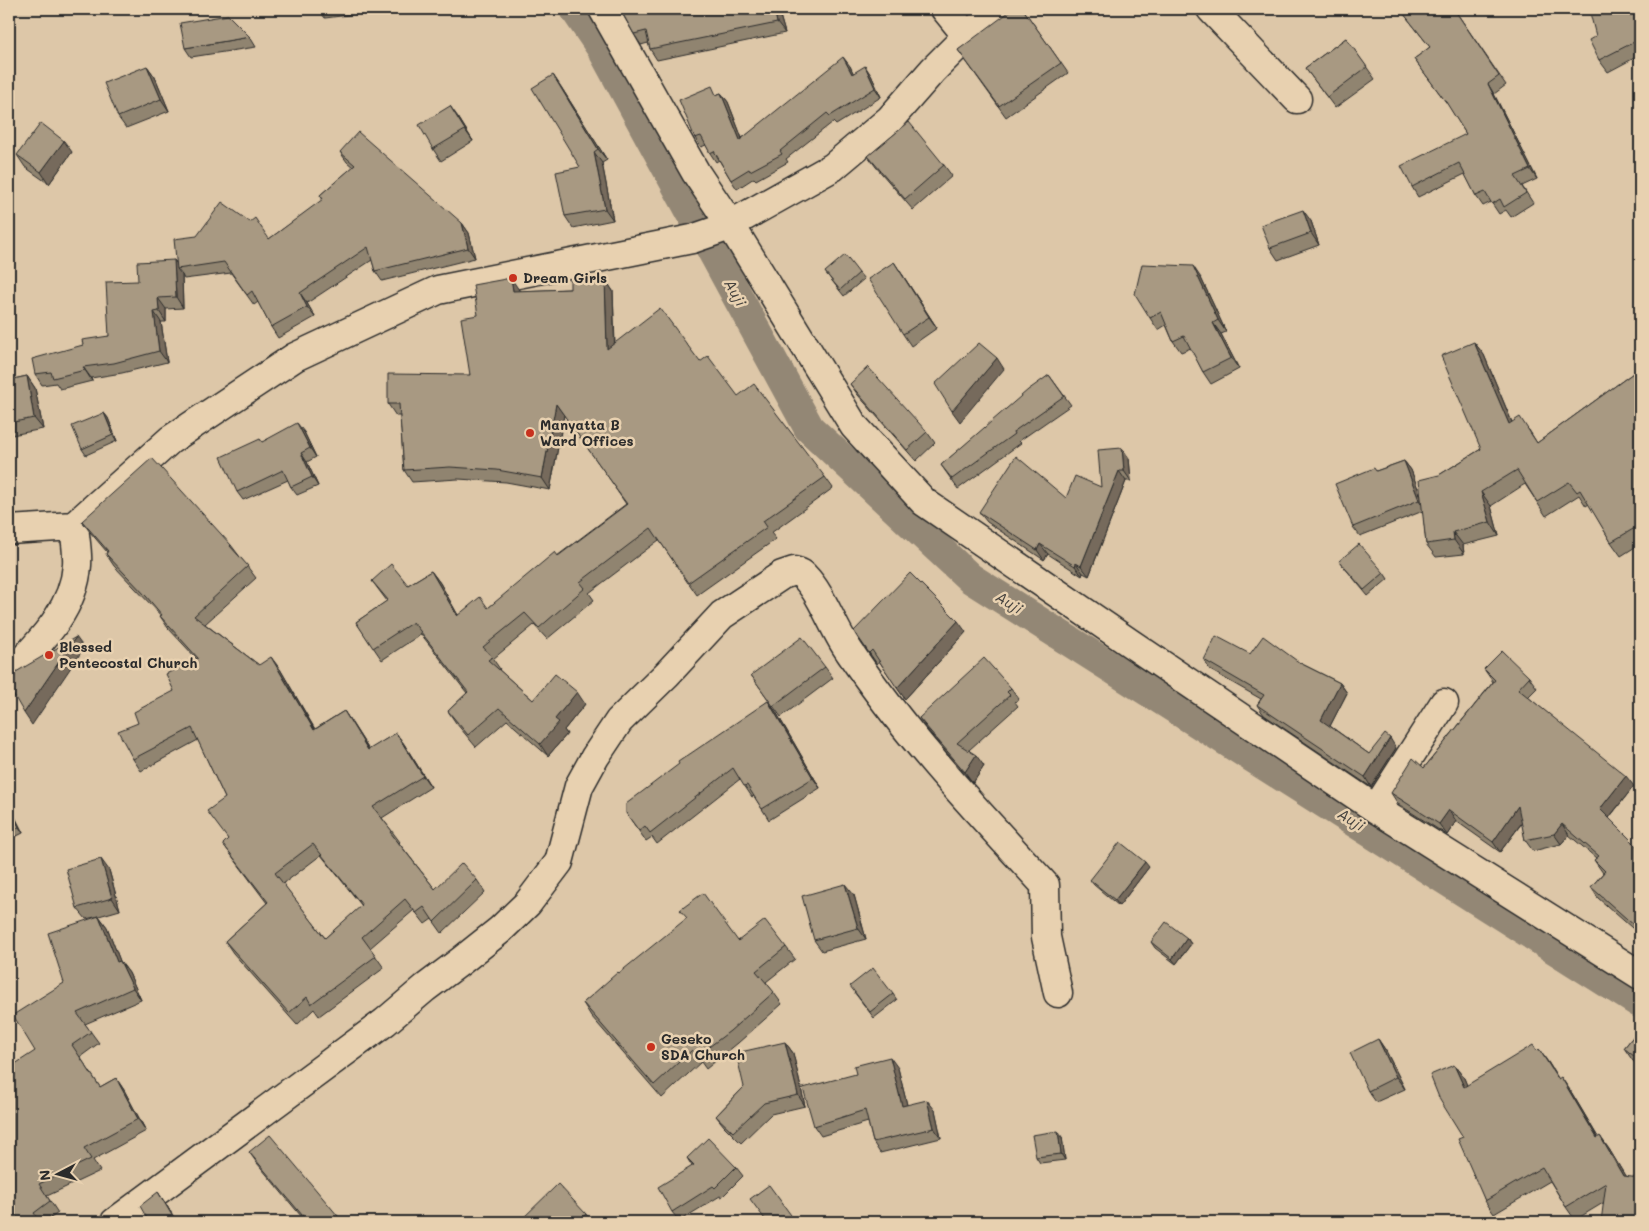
<svg xmlns="http://www.w3.org/2000/svg" width="1649" height="1231" font-family="Mali,sans-serif">
<style>
.lines{fill:none;stroke-linecap:round;stroke-linejoin:round}
.canal{stroke:#938775;stroke-width:31}
.minor-casing{stroke:#2b2b2b;stroke-width:31}
.minor{stroke:#e8d1b0;stroke-width:28}
.wall{fill:#908470;stroke:#2b2b2b;fill-rule:evenodd}
.shaded-wall{fill:#766b5b;stroke:#2b2b2b}
.building{fill:#a89982;stroke:#2b2b2b;fill-rule:evenodd}
.poi-dot{fill:#c8321e;stroke:#e8d1b0;stroke-width:2}
.labels{text-anchor:middle;stroke-width:5;stroke-linejoin:round;paint-order:stroke}
.poi-label{font-size:14px;font-weight:bold;fill:#2b2b2b;stroke:#e8d1b0;text-anchor:start}
.water-label{font-size:15px;font-style:italic;fill:#45423e;stroke:#e8d1b0}
</style>
<rect width="100%" height="100%" fill="#ddc7a8"/>
<filter id="ink" filterUnits="userSpaceOnUse"><feTurbulence type="fractalNoise" baseFrequency=".02" numOctaves="2"/><feDisplacementMap in="SourceGraphic" scale="10" xChannelSelector="R" yChannelSelector="G"/><feConvolveMatrix kernelMatrix="1 2 1 2 8 2 1 2 1" color-interpolation-filters="sRGB"/></filter>
<g filter="url(#ink)">
<g class="lines">
<path class="canal" d="M 575,9 L 603,50 L 809,428 L 970,578 L 1640,1003"/>
<defs>
<path id="minor" d="M 603,9 L 696,173 L 730,224 L 854,426 L 924,502 L 1130,643 L 1376,809 L 1640,975
M 945,9 L 967,36
M 1211,9 L 1297,99
M 9,530 L 74,526
M 9,675 C 38,644 74,611 77,565 C 78,552 75,538 74,526 L 170,440 L 295,357 L 438,290 L 692,239 L 724,228 L 833,167 L 890,119 L 933,70 L 967,36 L 999,9
M 1376,809 L 1444,703
M 115,1222 L 385,1022 L 425,988 L 461,961 L 500,930 L 528,903 L 559,862 L 579,786 L 595,757 L 619,721 L 667,674 L 722,615 L 782,575 L 794,571 C 798,572 802,573 804,576 C 823,595 833,629 849,651 C 906,736 976,810 1045,885 L 1046,937 L 1058,993"/>
</defs>
<use href="#minor" class="minor-casing"/>
<use href="#minor" class="minor"/>
</g>
<path class="wall" d="M 318,9 L 396,9 L 325,18 Z
M 620,9 L 778,9 L 785,33 L 657,60 L 650,49 L 648,43 L 641,45 L 634,34 Z
M 1023,9 L 1068,73 L 1006,117 L 958,50 Z
M 1400,9 L 1454,9 L 1506,85 L 1494,94 L 1537,179 L 1522,186 L 1533,203 L 1511,217 L 1506,210 L 1499,214 L 1491,202 L 1483,206 L 1476,196 L 1465,174 L 1418,197 L 1412,187 L 1466,134 L 1449,106 L 1414,59 L 1430,47 Z
M 1640,9 L 1640,55 L 1608,72 L 1599,60 L 1596,36 Z
M 250,37 L 256,47 L 191,57 L 185,48 Z
M 1346,38 L 1375,79 L 1335,108 L 1305,68 Z
M 147,66 L 155,77 L 169,111 L 126,128 L 118,117 Z
M 850,66 L 853,73 L 871,75 L 881,97 L 836,125 L 833,122 L 786,159 L 788,162 L 756,180 L 754,178 L 737,189 L 731,180 L 719,160 L 716,162 L 710,153 L 706,145 L 701,147 L 695,138 L 718,94 L 721,93 L 728,102 L 742,138 Z
M 553,75 L 561,87 L 607,160 L 602,163 L 613,220 L 573,228 L 565,216 L 580,167 Z
M 458,117 L 473,141 L 441,161 L 433,149 Z
M 72,152 L 49,184 L 25,167 L 17,155 Z
M 340,152 L 462,223 L 469,233 L 475,258 L 382,281 L 375,271 L 372,260 L 307,303 L 315,317 L 278,338 L 271,327 L 258,302 L 254,305 L 231,273 L 184,279 L 182,275 L 183,308 L 166,309 L 166,322 L 161,322 L 167,362 L 122,373 L 91,378 L 92,381 L 60,389 L 56,383 L 42,385 L 35,374 L 83,345 L 109,336 L 138,281 L 174,260 L 177,264 L 269,239 L 323,200 L 320,195 L 353,167 L 347,162 Z
M 868,156 L 944,165 L 952,176 L 913,210 L 876,167 Z
M 1311,221 L 1319,245 L 1278,260 L 1270,248 Z
M 825,272 L 859,273 L 864,279 L 844,296 Z
M 902,274 L 937,328 L 911,346 L 903,334 Z
M 1201,278 L 1226,332 L 1221,334 L 1239,369 L 1211,384 L 1203,372 L 1191,348 L 1181,352 L 1173,341 L 1166,325 L 1158,330 L 1150,318 Z
M 605,279 L 613,291 L 615,343 L 700,362 L 825,477 L 833,488 L 771,533 L 776,539 L 697,595 L 659,540 L 589,593 L 594,600 L 547,639 L 534,625 L 493,659 L 500,669 L 499,670 L 533,700 L 585,704 L 564,730 L 567,734 L 548,756 L 507,720 L 476,747 L 456,723 L 448,711 L 467,693 L 421,634 L 382,660 L 356,622 L 387,601 L 372,581 L 408,585 L 431,571 L 440,583 L 458,615 L 488,608 L 626,504 L 615,488 L 616,488 L 564,415 L 550,490 L 506,482 L 458,479 L 412,482 L 404,470 L 400,416 L 396,416 L 388,404 L 470,375 L 478,315 L 519,290 L 520,291 L 570,289 Z
M 1474,342 L 1484,355 L 1512,422 L 1529,430 L 1537,443 L 1640,368 L 1640,544 L 1621,556 L 1611,542 L 1589,504 L 1586,506 L 1579,495 L 1546,516 L 1525,484 L 1491,506 L 1499,536 L 1463,545 L 1464,554 L 1436,557 L 1426,544 L 1423,511 L 1360,536 L 1353,527 L 1376,471 L 1404,461 L 1411,470 L 1421,497 L 1439,475 L 1481,449 Z
M 1049,375 L 1071,405 L 1019,441 L 1021,443 L 958,489 L 941,465 Z
M 27,376 L 35,388 L 43,429 L 12,435 L 9,430 L 9,380 Z
M 850,384 L 927,432 L 935,443 L 916,461 L 858,395 Z
M 104,413 L 108,418 L 117,441 L 86,455 L 82,449 Z
M 304,432 L 316,457 L 307,462 L 318,486 L 297,495 L 291,487 L 288,480 L 243,500 L 237,492 L 260,439 L 262,442 Z
M 1129,458 L 1131,481 L 1126,481 L 1089,576 L 1083,573 L 1082,576 L 1048,554 L 1044,560 L 987,522 L 979,512 L 1066,498 L 1101,487 Z
M 82,521 L 231,545 L 256,578 L 205,624 L 259,665 L 280,669 L 315,729 L 344,711 L 369,750 L 396,733 L 404,744 L 431,787 L 382,818 L 400,842 L 399,843 L 435,889 L 477,880 L 485,892 L 442,933 L 432,919 L 425,924 L 414,910 L 370,948 L 384,968 L 319,1016 L 314,1009 L 297,1025 L 233,953 L 225,941 L 267,903 L 223,844 L 228,840 L 225,798 L 198,740 L 141,771 L 133,759 L 138,723 L 174,691 L 197,659 L 168,628 L 160,616 L 161,616 L 154,608 L 114,566 L 106,554 L 107,552 L 90,532 ZM 321,855 L 362,906 L 325,938 L 283,884 Z
M 1339,561 L 1384,573 L 1388,579 L 1368,596 Z
M 854,631 L 966,632 L 905,699 L 879,661 L 877,664 Z
M 1250,654 L 1300,663 L 1340,683 L 1347,693 L 1330,726 L 1369,754 L 1396,748 L 1371,787 L 1264,715 L 1257,705 L 1261,699 L 1210,670 L 1204,660 Z
M 825,667 L 833,678 L 781,717 L 751,675 Z
M 1484,669 L 1529,677 L 1537,688 L 1528,697 L 1634,786 L 1609,818 L 1640,849 L 1640,935 L 1598,898 L 1591,887 L 1603,873 L 1594,860 L 1596,858 L 1569,835 L 1561,844 L 1533,851 L 1525,840 L 1522,823 L 1500,852 L 1456,821 L 1447,835 L 1398,804 L 1391,793 L 1424,768 L 1493,682 Z
M 1011,688 L 1019,699 L 1015,702 L 1018,706 L 969,750 L 984,766 L 973,783 L 927,729 L 919,718 Z
M 768,701 L 776,712 L 820,788 L 769,820 L 754,796 L 752,797 L 740,779 L 657,844 L 652,837 L 646,841 L 626,813 Z
M 9,805 L 23,833 L 9,840 Z
M 1149,867 L 1119,906 L 1094,885 L 1090,880 Z
M 109,870 L 120,910 L 99,916 L 107,927 L 120,961 L 129,973 L 141,1000 L 85,1024 L 99,1043 L 80,1057 L 100,1087 L 116,1078 L 124,1090 L 146,1131 L 93,1160 L 100,1171 L 47,1196 L 58,1213 L 45,1222 L 9,1222 L 35,1051 L 64,983 L 99,916 L 86,919 L 77,908 Z
M 854,895 L 866,939 L 822,951 L 814,940 Z
M 1187,938 L 1191,944 L 1176,964 L 1155,948 L 1151,942 Z
M 738,941 L 786,947 L 795,959 L 766,982 L 782,1004 L 738,1043 L 706,1069 L 701,1062 L 662,1098 L 591,1016 L 583,1003 L 619,973 Z
M 854,992 L 893,994 L 897,1000 L 874,1018 Z
M 1640,1028 L 1640,1067 L 1633,1061 L 1624,1048 Z
M 1378,1039 L 1386,1051 L 1405,1089 L 1376,1102 L 1368,1091 Z
M 785,1042 L 793,1053 L 805,1106 L 771,1114 L 741,1143 L 724,1126 L 716,1116 L 744,1087 Z
M 1537,1050 L 1548,1062 L 1558,1079 L 1570,1090 L 1598,1137 L 1609,1149 L 1625,1176 L 1603,1203 L 1575,1220 L 1566,1207 L 1550,1181 L 1494,1214 L 1485,1201 L 1463,1137 L 1454,1065 L 1464,1078 L 1467,1086 Z
M 898,1068 L 907,1105 L 935,1110 L 941,1138 L 880,1153 L 873,1142 L 868,1122 L 821,1136 L 814,1126 Z
M 1062,1137 L 1065,1160 L 1040,1163 L 1036,1157 Z
M 249,1152 L 343,1222 L 306,1222 L 257,1163 Z
M 687,1158 L 736,1167 L 743,1176 L 722,1197 L 720,1196 L 679,1221 L 672,1212 L 692,1166 Z
M 586,1214 L 592,1222 L 519,1222 Z"/>
<path class="shaded-wall" d="M 774,9 L 778,9 L 785,33 L 777,23 Z
M 843,57 L 850,66 L 858,83 L 852,74 Z
M 147,66 L 155,77 L 169,111 L 161,99 Z
M 865,66 L 871,75 L 881,97 L 875,88 Z
M 553,75 L 561,87 L 607,160 L 598,149 Z
M 1488,84 L 1494,94 L 1537,179 L 1530,169 Z
M 721,93 L 728,102 L 746,149 L 740,140 Z
M 450,106 L 458,117 L 473,141 L 465,130 Z
M 64,141 L 72,152 L 49,184 L 41,172 Z
M 594,152 L 602,163 L 613,220 L 605,209 Z
M 1303,210 L 1311,221 L 1319,245 L 1311,233 Z
M 462,223 L 469,233 L 475,258 L 468,248 Z
M 174,260 L 180,268 L 177,269 L 182,275 L 183,308 L 176,297 Z
M 894,262 L 902,274 L 937,328 L 929,317 Z
M 1193,266 L 1201,278 L 1226,332 L 1218,320 Z
M 511,278 L 519,290 L 522,303 L 513,291 Z
M 605,279 L 613,291 L 615,361 L 607,349 Z
M 300,293 L 307,303 L 315,317 L 307,307 Z
M 158,298 L 166,309 L 166,322 L 159,311 Z
M 154,312 L 161,322 L 167,362 L 159,351 Z
M 1213,323 L 1221,334 L 1239,369 L 1231,358 Z
M 1474,342 L 1484,355 L 1518,437 L 1509,424 Z
M 997,358 L 1004,369 L 960,422 L 952,411 Z
M 83,367 L 91,378 L 92,381 L 85,370 Z
M 27,376 L 35,388 L 43,429 L 34,418 Z
M 556,404 L 564,415 L 550,490 L 542,478 Z
M 104,413 L 108,418 L 117,441 L 113,435 Z
M 297,423 L 304,432 L 316,457 L 310,448 Z
M 1122,448 L 1129,458 L 1131,481 L 1124,471 Z
M 301,453 L 307,462 L 318,486 L 312,477 Z
M 1404,461 L 1411,470 L 1426,510 L 1419,500 Z
M 1119,471 L 1126,481 L 1089,576 L 1081,566 Z
M 1481,492 L 1491,506 L 1499,536 L 1490,522 Z
M 1453,532 L 1463,545 L 1464,554 L 1454,540 Z
M 1040,544 L 1048,554 L 1044,560 L 1037,550 Z
M 1076,563 L 1083,573 L 1082,576 L 1075,566 Z
M 431,571 L 440,583 L 465,628 L 457,616 Z
M 958,621 L 966,632 L 905,699 L 897,688 Z
M 76,637 L 84,648 L 32,725 L 24,713 Z
M 271,657 L 280,669 L 322,742 L 314,730 Z
M 1340,683 L 1347,693 L 1328,730 L 1321,720 Z
M 577,692 L 585,704 L 564,730 L 567,734 L 548,756 L 540,744 L 555,719 Z
M 768,701 L 776,712 L 820,788 L 813,778 Z
M 344,711 L 352,723 L 376,761 L 368,750 Z
M 396,733 L 404,744 L 431,787 L 423,776 Z
M 1390,738 L 1396,748 L 1371,787 L 1365,777 Z
M 976,755 L 984,766 L 973,783 L 965,772 Z
M 1626,776 L 1634,786 L 1607,820 L 1600,809 Z
M 9,805 L 23,833 L 19,827 L 9,807 Z
M 1518,806 L 1526,817 L 1500,852 L 1493,842 Z
M 1449,810 L 1456,821 L 1447,835 L 1439,824 Z
M 1562,824 L 1569,835 L 1561,844 L 1554,834 Z
M 101,859 L 109,870 L 120,910 L 112,898 Z
M 1145,862 L 1149,867 L 1119,906 L 1115,900 Z
M 845,884 L 854,895 L 866,939 L 858,928 Z
M 99,916 L 107,927 L 125,974 L 117,962 Z
M 1187,938 L 1191,944 L 1176,964 L 1172,959 Z
M 120,961 L 129,973 L 141,1000 L 133,988 Z
M 1378,1039 L 1386,1051 L 1405,1089 L 1396,1077 Z
M 785,1042 L 793,1053 L 805,1106 L 798,1095 Z
M 1539,1049 L 1548,1062 L 1567,1092 L 1558,1079 Z
M 890,1057 L 898,1068 L 910,1117 L 902,1106 Z
M 1454,1065 L 1464,1078 L 1473,1100 L 1464,1087 Z
M 1561,1077 L 1570,1090 L 1606,1151 L 1597,1138 Z
M 116,1078 L 124,1090 L 146,1131 L 138,1119 Z
M 927,1100 L 935,1110 L 941,1138 L 934,1128 Z
M 1058,1131 L 1062,1137 L 1065,1160 L 1061,1154 Z
M 1600,1136 L 1609,1149 L 1633,1189 L 1623,1176 Z
M 158,1192 L 166,1204 L 177,1222 L 176,1222 Z"/>
<path class="building" d="M 620,9 L 774,9 L 777,23 L 650,49 L 646,31 L 634,34 Z
M 1013,9 L 1023,9 L 1061,63 L 999,106 L 958,50 Z
M 1400,9 L 1454,9 L 1499,76 L 1488,84 L 1530,169 L 1515,176 L 1526,193 L 1504,207 L 1500,199 L 1492,204 L 1485,192 L 1476,196 L 1459,163 L 1412,187 L 1401,166 L 1466,134 L 1446,102 L 1414,59 L 1430,47 Z
M 1589,9 L 1640,9 L 1640,39 L 1599,60 L 1589,40 L 1596,36 Z
M 228,15 L 250,37 L 185,48 L 180,23 Z
M 1346,38 L 1367,67 L 1327,97 L 1305,68 Z
M 843,57 L 852,74 L 865,66 L 875,88 L 830,116 L 827,113 L 780,151 L 782,154 L 750,171 L 749,169 L 731,180 L 714,151 L 710,153 L 701,136 L 695,138 L 679,100 L 712,86 L 716,95 L 721,93 L 740,140 Z
M 147,66 L 161,99 L 118,117 L 104,83 Z
M 553,75 L 598,149 L 594,152 L 605,209 L 565,216 L 556,172 L 580,167 L 532,88 Z
M 450,106 L 465,130 L 433,149 L 419,125 Z
M 909,122 L 944,165 L 905,199 L 868,156 Z
M 41,123 L 64,141 L 41,172 L 17,155 Z
M 358,132 L 462,223 L 468,248 L 375,271 L 368,247 L 300,293 L 307,307 L 271,327 L 252,291 L 247,295 L 224,262 L 177,269 L 174,239 L 197,236 L 222,202 L 250,222 L 255,218 L 269,239 L 323,199 L 320,195 L 355,165 L 340,152 Z
M 1303,210 L 1311,233 L 1270,248 L 1261,225 Z
M 845,255 L 859,273 L 840,290 L 825,272 Z
M 174,260 L 176,297 L 158,298 L 159,311 L 154,312 L 159,351 L 114,363 L 83,367 L 85,370 L 53,378 L 51,372 L 35,374 L 32,359 L 83,345 L 82,340 L 109,336 L 106,282 L 138,281 L 137,262 Z
M 894,262 L 929,317 L 903,334 L 868,279 Z
M 1142,264 L 1193,266 L 1218,320 L 1213,323 L 1231,358 L 1203,372 L 1184,336 L 1173,341 L 1161,312 L 1150,318 L 1135,294 Z
M 511,278 L 513,291 L 570,289 L 570,280 L 605,279 L 607,349 L 660,308 L 700,362 L 708,356 L 738,396 L 754,384 L 825,477 L 763,521 L 767,527 L 688,583 L 651,528 L 580,582 L 585,588 L 539,628 L 525,613 L 483,647 L 492,657 L 488,660 L 533,700 L 555,674 L 577,692 L 555,719 L 559,722 L 540,744 L 499,708 L 468,735 L 448,711 L 468,692 L 413,622 L 373,648 L 356,622 L 388,600 L 372,581 L 391,564 L 408,585 L 431,571 L 457,616 L 480,597 L 488,608 L 555,552 L 558,556 L 627,504 L 615,488 L 616,488 L 556,404 L 542,478 L 497,470 L 450,467 L 404,470 L 399,404 L 388,404 L 388,374 L 470,375 L 461,318 L 478,315 L 473,285 Z
M 1474,342 L 1509,424 L 1520,417 L 1537,443 L 1640,368 L 1640,525 L 1611,542 L 1580,490 L 1577,492 L 1569,482 L 1537,502 L 1517,470 L 1481,492 L 1490,522 L 1453,532 L 1454,540 L 1426,544 L 1419,480 L 1439,475 L 1481,449 L 1441,356 Z
M 979,343 L 997,358 L 952,411 L 935,384 Z
M 868,367 L 927,432 L 907,450 L 850,384 Z
M 1049,375 L 1064,396 L 1013,432 L 1014,434 L 952,479 L 941,465 L 1028,390 Z
M 27,376 L 34,418 L 9,423 L 9,380 Z
M 104,413 L 113,435 L 82,449 L 72,426 Z
M 297,423 L 310,448 L 301,453 L 312,477 L 291,487 L 283,470 L 237,492 L 221,457 L 260,439 L 262,442 Z
M 1122,448 L 1124,471 L 1119,471 L 1081,566 L 1076,563 L 1075,566 L 1040,544 L 1037,550 L 979,512 L 1016,456 L 1066,498 L 1075,476 L 1101,487 L 1098,450 Z
M 152,458 L 231,545 L 230,546 L 248,566 L 194,616 L 259,665 L 271,657 L 314,730 L 344,711 L 368,750 L 396,733 L 423,776 L 373,807 L 392,831 L 390,832 L 435,889 L 462,863 L 477,880 L 434,922 L 424,907 L 416,913 L 405,899 L 362,937 L 376,956 L 311,1004 L 307,997 L 289,1013 L 225,941 L 268,902 L 223,844 L 228,839 L 207,811 L 225,798 L 192,728 L 133,759 L 118,731 L 138,723 L 134,712 L 174,691 L 166,674 L 198,658 L 160,616 L 162,615 L 146,596 L 106,554 L 108,551 L 82,521 ZM 313,844 L 362,905 L 325,938 L 275,873 Z
M 1404,461 L 1419,500 L 1353,527 L 1335,484 L 1374,468 L 1376,471 Z
M 1359,544 L 1384,573 L 1364,590 L 1339,561 Z
M 910,573 L 958,621 L 897,688 L 872,650 L 869,653 L 854,631 Z
M 1216,636 L 1250,654 L 1263,636 L 1300,663 L 1340,683 L 1321,720 L 1369,754 L 1385,734 L 1390,738 L 1365,777 L 1257,705 L 1264,695 L 1204,660 Z
M 76,637 L 24,713 L 9,687 L 9,676 Z
M 802,637 L 825,667 L 773,706 L 751,675 Z
M 1502,651 L 1529,677 L 1518,689 L 1626,776 L 1600,809 L 1640,849 L 1640,924 L 1636,927 L 1591,887 L 1605,871 L 1594,860 L 1599,856 L 1562,824 L 1554,834 L 1525,840 L 1518,806 L 1493,842 L 1449,810 L 1439,824 L 1391,793 L 1413,758 L 1424,768 L 1495,680 L 1484,669 Z
M 984,658 L 1011,688 L 1007,692 L 1010,695 L 957,743 L 976,755 L 965,772 L 919,718 Z
M 1640,664 L 1640,674 L 1637,665 Z
M 768,701 L 813,778 L 762,809 L 747,785 L 744,786 L 733,768 L 650,833 L 645,826 L 639,831 L 626,813 L 626,804 L 679,764 L 678,762 Z
M 9,807 L 19,827 L 9,832 Z
M 1120,842 L 1145,862 L 1115,900 L 1090,880 Z
M 101,859 L 112,898 L 77,908 L 66,869 Z
M 845,884 L 858,928 L 814,940 L 802,896 Z
M 703,893 L 738,941 L 765,920 L 786,947 L 756,971 L 774,992 L 730,1031 L 697,1056 L 692,1050 L 654,1085 L 583,1003 L 618,972 L 619,973 L 687,918 L 680,910 Z
M 99,916 L 117,962 L 120,961 L 133,988 L 77,1013 L 91,1032 L 72,1045 L 100,1087 L 116,1078 L 138,1119 L 84,1148 L 91,1159 L 39,1184 L 50,1201 L 34,1213 L 36,1216 L 26,1222 L 9,1222 L 9,1068 L 35,1051 L 13,1015 L 64,983 L 48,933 Z
M 1166,922 L 1187,938 L 1172,959 L 1151,942 Z
M 873,968 L 893,994 L 870,1012 L 850,986 Z
M 1640,1028 L 1640,1061 L 1624,1048 Z
M 1378,1039 L 1396,1077 L 1368,1091 L 1350,1053 Z
M 785,1042 L 798,1095 L 764,1103 L 733,1132 L 716,1116 L 744,1087 L 736,1053 Z
M 1533,1045 L 1537,1051 L 1539,1049 L 1558,1079 L 1561,1077 L 1597,1138 L 1600,1136 L 1623,1176 L 1640,1178 L 1640,1222 L 1601,1222 L 1606,1183 L 1566,1207 L 1542,1167 L 1485,1201 L 1458,1139 L 1463,1137 L 1440,1100 L 1430,1075 L 1454,1065 L 1464,1087 Z
M 890,1057 L 902,1106 L 927,1100 L 934,1128 L 873,1142 L 865,1110 L 814,1126 L 803,1088 L 856,1074 L 854,1066 Z
M 1058,1131 L 1061,1154 L 1036,1157 L 1032,1135 Z
M 270,1135 L 343,1222 L 308,1222 L 249,1152 Z
M 708,1138 L 736,1167 L 715,1188 L 713,1186 L 672,1212 L 658,1187 L 694,1165 L 687,1158 Z
M 558,1184 L 586,1214 L 577,1222 L 519,1222 Z
M 769,1185 L 796,1222 L 767,1222 L 750,1199 Z
M 158,1192 L 176,1222 L 149,1222 L 140,1206 Z"/>
</g>
<g class="poi-dot">
<circle cx="513" cy="278" r="5"/>
<circle cx="530" cy="433" r="5"/>
<circle cx="49" cy="655" r="5"/>
<circle cx="651" cy="1047" r="5"/>
</g>
<g class="labels">
<g class="poi-label">
<text x="523" y="283">Dream Girls</text>
<text x="540" y="430">Manyatta B<tspan x="540" dy="16">Ward Offices</tspan></text>
<text x="59" y="652">Blessed<tspan x="59" dy="16">Pentecostal Church</tspan></text>
<text x="661" y="1044">Geseko<tspan x="661" dy="16">SDA Church</tspan></text>
</g>
<g class="water-label">
<text transform="translate(735 293) rotate(61)" y="5">Auji</text>
<text transform="translate(1009 603) rotate(32)" y="5">Auji</text>
<text transform="translate(1351 820) rotate(32)" y="5">Auji</text>
</g>
</g>
<rect width="1649" height="1231" fill="none" stroke="#e8d1b0" stroke-width="30"/>
<rect x="15" y="15" width="1619" height="1201" fill="none" stroke="#2b2b2b" stroke-width="2" filter="url(#ink)"/>
<g transform="translate(58 1174) rotate(264)" stroke="#e8d1b0" stroke-width="4" paint-order="stroke">
<path d="M0-4L9 19L0 12L-9 19Z" fill="#2b2b2b"/>
<text y="-8" font-size="14" font-weight="bold" text-anchor="middle" fill="#2b2b2b">N</text>
</g>
</svg>
